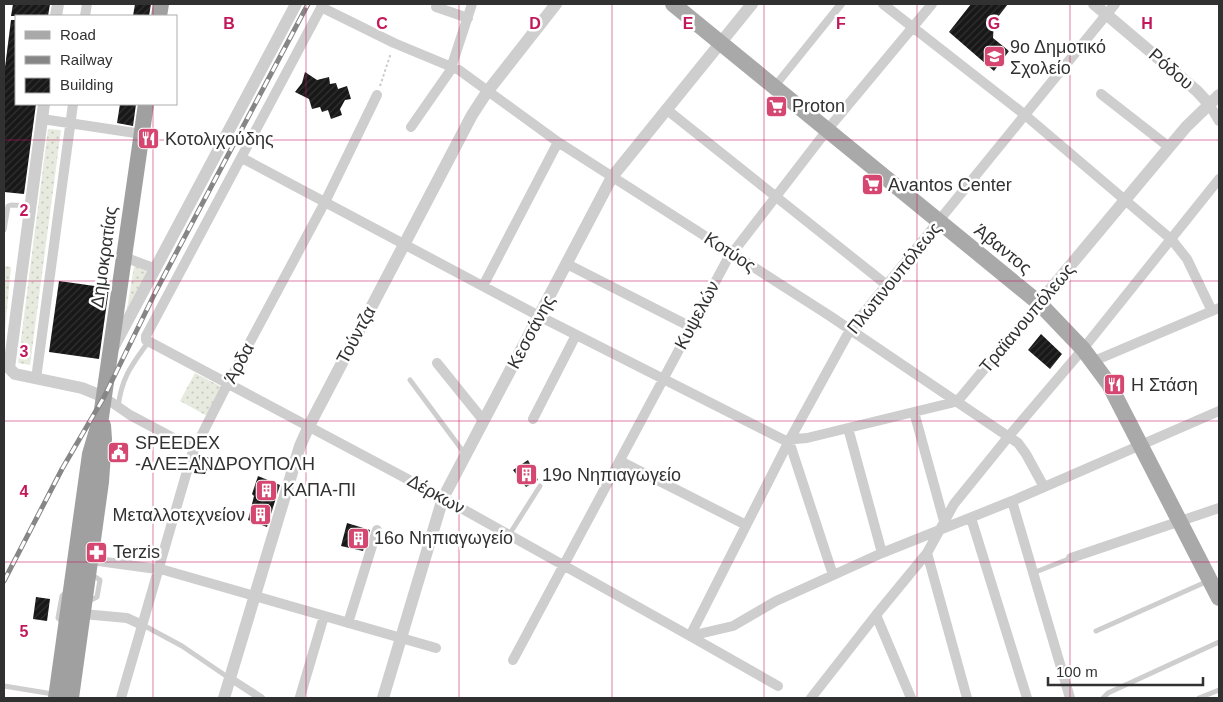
<svg xmlns="http://www.w3.org/2000/svg" width="1223" height="702" font-family="Helvetica,sans-serif">
<style>
.grass{fill:url(#grass-dots)}
.building{fill:url(#building-hatch)}
.lines{fill:none;stroke-linecap:round;stroke-linejoin:round}
.path{stroke:#cbcbcb;stroke-width:2;stroke-dasharray:2.5 2.5;stroke-linecap:butt}
.service{stroke:#cecece;stroke-width:5}
.pedestrian{stroke:#cecece;stroke-width:8}
.minor{stroke:#cecece;stroke-width:10}
.tertiary{stroke:#cecece;stroke-width:12}
.primary{stroke:#a9a9a9;stroke-width:16}
.trunk{stroke:#a0a0a0;stroke-width:16}
.rail-casing{stroke:#868686;stroke-width:5}
.rail{stroke:#fff;stroke-width:3;stroke-dasharray:9;stroke-linecap:butt}
.grid{fill:none;stroke:#c2185b;stroke-width:1;stroke-opacity:0.55}
.labels{text-anchor:middle;stroke-width:5;stroke-linejoin:round;paint-order:stroke}
.poi-label{font-size:18px;fill:#313131;stroke:#fff;text-anchor:start}
.street-label{font-size:18px;fill:#313131;stroke:#fff}
.grid-label{font-size:16px;text-anchor:middle;font-weight:bold;fill:#c2185b;stroke:#fff;stroke-width:5;stroke-linejoin:round;paint-order:stroke}
</style>
<defs>
<pattern id="grass-dots" width="8" height="8" patternUnits="userSpaceOnUse" patternTransform="scale(1.25)"><rect width="8" height="8" fill="#e7eade"/><path d="M2 2h.1M6 6h.1" fill="none" stroke="#c7c9bf" stroke-width="1.8" stroke-linecap="round"/></pattern>
<pattern id="building-hatch" width="6" height="6" patternUnits="userSpaceOnUse" patternTransform="scale(1.25)"><rect width="6" height="6" fill="#181818"/><path d="M-1 1l2-2M0 6l6-6M5 7l2-2" fill="none" stroke="#313131"/></pattern>
</defs>
<rect width="100%" height="100%" fill="#fff"/>
<path class="grass" d="M 48,129 L 61,130 L 30,365 L 18,363 Z
M 4,266 L 11,267 L 4,341 Z
M 134,266 L 148,271 L 127,309 Z
M 195,373 L 222,387 L 207,416 L 180,401 Z"/>
<path class="building" d="M 13,4 L 50,4 L 48,16 L 11,16 Z
M 135,4 L 151,4 L 149,16 L 133,16 Z
M 971,4 L 1008,4 L 994,22 L 993,38 L 1009,51 L 994,71 L 949,32 Z
M 11,20 L 16,20 L 16,104 L 36,104 L 24,194 L 4,192 L 4,75 Z
M 305,72 L 317,80 L 329,77 L 330,84 L 336,83 L 338,89 L 347,86 L 351,99 L 345,100 L 340,109 L 342,115 L 331,119 L 328,110 L 322,112 L 320,107 L 312,109 L 309,99 L 295,92 L 302,83 Z
M 120,104 L 136,104 L 133,126 L 117,123 Z
M 59,281 L 109,288 L 99,359 L 49,352 Z
M 1041,334 L 1062,354 L 1050,369 L 1028,350 Z
M 199,455 L 211,458 L 205,474 L 194,473 Z
M 528,460 L 538,480 L 526,487 L 513,470 Z
M 258,476 L 280,485 L 267,527 L 248,520 L 254,496 L 252,494 Z
M 347,523 L 370,530 L 363,551 L 341,546 Z
M 36,597 L 50,599 L 47,621 L 33,619 Z"/>
<g class="lines">
<path class="path" d="M 380,86 L 391,53"/>
<path class="service" d="M 4,230 L 8,206 L 11,205 L 30,206
M 410,380 L 465,454
M 118,407 C 122,376 132,365 149,341
M 509,535 L 540,486
M 1033,573 L 1071,558
M 87,602 L 97,597 L 100,580 L 91,574
M 64,623 L 58,618 L 62,596 L 66,592
M 143,625 L 182,646 L 229,678
M 1096,631 L 1208,581
M 4,686 L 53,694
M 1103,698 L 1108,693 L 1219,642
M 1199,698 L 1219,690"/>
<path class="pedestrian" d="M 775,86 L 841,4
M 230,678 L 261,698"/>
<path class="minor" d="M 323,4 L 146,336 L 146,340 L 443,498 L 690,636 L 778,686
M 883,4 L 1025,115 L 1172,240 L 1187,259 L 1212,311
M 321,7 L 394,43 L 459,70 L 558,142 L 830,316 L 1018,443 L 1026,454 L 1044,487
M 436,7 L 468,18
M 85,16 L 87,4
M 1101,94 L 1169,147
M 1209,104 L 1219,121
M 666,109 L 888,286
M 42,119 L 142,134
M 411,127 L 450,71 L 472,4
M 242,158 L 539,316 L 784,440 L 807,438 L 955,402 L 961,397 L 1039,303
M 124,257 L 156,269
M 567,264 L 691,327
M 483,286 L 558,142
M 1094,361 L 1219,308
M 437,363 L 483,420
M 36,379 L 73,104
M 104,397 L 130,415 L 194,449
M 914,412 L 944,521
M 533,419 L 576,335
M 848,428 L 882,553
M 789,441 L 833,575
M 620,461 L 746,525
M 1012,501 L 1070,698
M 971,518 L 1027,698
M 927,553 L 967,698
M 1071,558 L 1219,508
M 91,560 L 164,570 L 436,648
M 83,614 L 127,618 L 142,625
M 876,615 L 911,698
M 348,623 L 377,530
M 690,636 L 789,441 L 850,330 L 1115,4
M 690,636 L 733,626 L 776,601 L 882,553 L 1012,501 L 1219,411
M 513,660 L 727,260 L 828,129 L 932,4
M 300,697 L 324,616
M 121,698 L 192,454 L 228,383 L 325,202 L 377,95
M 811,698 L 876,615 L 927,553 L 954,504 L 1009,436 L 1083,349 L 1219,179"/>
<path class="tertiary" d="M 1094,4 L 1197,91 L 1209,104
M 56,16 L 58,4
M 44,104 L 9,368 L 15,374 L 82,388 L 104,397
M 1039,303 L 1186,127 L 1219,95
M 113,348 L 296,4
M 224,698 L 300,446 L 309,426 L 472,115 L 487,92 L 556,4
M 383,698 L 443,498 L 612,177 L 752,4"/>
<path class="primary" d="M 673,4 L 1039,303 L 1083,349 L 1109,384 L 1219,598"/>
<path class="trunk" d="M 159,16 L 161,4
M 56,698 L 90,454 L 101,417 L 146,104
M 71,698 L 101,482 L 104,439 L 103,425"/>
<defs>
<path id="rail" d="M 4,581 L 62,469 L 104,397 L 156,291 L 308,4"/>
</defs>
<use href="#rail" class="rail-casing"/>
<use href="#rail" class="rail"/>
</g>
<path class="grid" d="M 153,4 L 153,16M 306,4 L 306,698M 459,4 L 459,698M 612,4 L 612,698M 764,4 L 764,698M 917,4 L 917,698M 1070,4 L 1070,698M 153,104 L 153,698M 4,140 L 1219,140M 4,281 L 1219,281M 4,421 L 1219,421M 4,562 L 1219,562"/>
<defs>
<symbol id="school-square" viewBox="-11 -11 22 22"><rect x="-9" y="-9" width="18" height="18" rx="4" fill="#d54670" stroke="#fff"/><path d="M0-5L7-2L0 1L-7-2ZM-4 1L0 2.5L4 1V4Q0 6-4 4Z" fill="#fff"/></symbol>
<symbol id="supermarket-square" viewBox="-11 -11 22 22"><rect x="-9" y="-9" width="18" height="18" rx="4" fill="#d54670" stroke="#fff"/><path d="M-6-5.5h2.5l.6 2H6L4.5 2H-2.5L-4.4-4H-6ZM-1.5 3.2a1.3 1.3 0 1 0 .1 0ZM3 3.2a1.3 1.3 0 1 0 .1 0Z" fill="#fff"/></symbol>
<symbol id="restaurant-square" viewBox="-11 -11 22 22"><rect x="-9" y="-9" width="18" height="18" rx="4" fill="#d54670" stroke="#fff"/><path d="M-5-6h1v4h1v-4h1v4h1v-4h1v5L-1.5 .5V6h-2V.5L-5-1ZM5-6V6H3V1.5H1.5Q1.5-4 5-6Z" fill="#fff"/></symbol>
<symbol id="civic-square" viewBox="-11 -11 22 22"><rect x="-9" y="-9" width="18" height="18" rx="4" fill="#d54670" stroke="#fff"/><path d="M-.6-6.5H3V-4.5H.6V-3L4-1V1h2V6H-6V1h2V-1L-.6-3ZM-1.2 2.5V6h2.4V2.5Z" fill="#fff"/></symbol>
<symbol id="building-square" viewBox="-11 -11 22 22"><rect x="-9" y="-9" width="18" height="18" rx="4" fill="#d54670" stroke="#fff"/><path d="M-4-6H4V6H1V3H-1V6H-4ZM-2.5-4.3h1.7v1.8h-1.7ZM.8-4.3h1.7v1.8H.8ZM-2.5-1h1.7V.8h-1.7ZM.8-1h1.7V.8H.8Z" fill="#fff"/></symbol>
<symbol id="pharmacy-square" viewBox="-11 -11 22 22"><rect x="-9" y="-9" width="18" height="18" rx="4" fill="#d54670" stroke="#fff"/><path d="M-2-6h4v4h4v4h-4v4h-4v-4h-4v-4h4Z" fill="#fff"/></symbol>
</defs>
<g fill-rule="evenodd">
<use href="#school-square" x="982" y="44" width="25" height="25"/>
<use href="#supermarket-square" x="764" y="94" width="25" height="25"/>
<use href="#restaurant-square" x="136" y="126" width="25" height="25"/>
<use href="#supermarket-square" x="860" y="172" width="25" height="25"/>
<use href="#restaurant-square" x="1102" y="372" width="25" height="25"/>
<use href="#civic-square" x="106" y="440" width="25" height="25"/>
<use href="#building-square" x="514" y="462" width="25" height="25"/>
<use href="#building-square" x="254" y="478" width="25" height="25"/>
<use href="#building-square" x="248" y="502" width="25" height="25"/>
<use href="#building-square" x="346" y="526" width="25" height="25"/>
<use href="#pharmacy-square" x="84" y="540" width="25" height="25"/>
</g>
<g class="labels">
<g class="poi-label">
<text x="1010" y="53">9ο Δημοτικό<tspan x="1010" dy="21">Σχολείο</tspan></text>
<text x="792" y="112">Proton</text>
<text x="165" y="145">Κοτολιχούδης</text>
<text x="888" y="191">Avantos Center</text>
<text x="1131" y="391">Η Στάση</text>
<text x="135" y="449">SPEEDEX<tspan x="135" dy="21">-ΑΛΕΞΑΝΔΡΟΥΠΟΛΗ</tspan></text>
<text x="542" y="481">19ο Νηπιαγωγείο</text>
<text x="283" y="496">ΚΑΠΑ-ΠΙ</text>
<text x="245" y="521" text-anchor="end">Μεταλλοτεχνείον</text>
<text x="374" y="544">16ο Νηπιαγωγείο</text>
<text x="113" y="558">Terzis</text>
</g>
<g class="street-label">
<text transform="translate(1171 69) rotate(41)" y="6">Ρόδου</text>
<text transform="translate(1003 249) rotate(39)" y="6">Άβαντος</text>
<text transform="translate(730 252) rotate(33)" y="6">Κοτύος</text>
<text transform="translate(104 257) rotate(-82)" y="6">Δημοκρατίας</text>
<text transform="translate(894 278) rotate(-51)" y="6">Πλωτινουπόλεως</text>
<text transform="translate(697 315) rotate(-62)" y="6">Κυψελών</text>
<text transform="translate(1027 318) rotate(-50)" y="6">Τραϊανουπόλεως</text>
<text transform="translate(531 332) rotate(-62)" y="6">Κεσσάνης</text>
<text transform="translate(356 335) rotate(-62)" y="6">Τούντζα</text>
<text transform="translate(239 363) rotate(-62)" y="6">Άρδα</text>
<text transform="translate(436 494) rotate(29)" y="6">Δέρκων</text>
</g>
</g>
<g class="grid-label">
<text x="229" y="29">B</text>
<text x="382" y="29">C</text>
<text x="535" y="29">D</text>
<text x="688" y="29">E</text>
<text x="841" y="29">F</text>
<text x="994" y="29">G</text>
<text x="1147" y="29">H</text>
<text x="24" y="216">2</text>
<text x="24" y="357">3</text>
<text x="24" y="497">4</text>
<text x="24" y="637">5</text>
</g>
<rect width="1223" height="702" fill="none" stroke="#313131" stroke-width="10"/>
<rect x="15" y="15" width="162" height="90" fill="#ffffff" stroke="#adadad"/>
<rect x="25" y="31" width="25" height="8" fill="#a9a9a9" stroke="#adadad"/>
<text x="60" y="40" font-size="15" fill="#313131">Road</text>
<rect x="25" y="56" width="25" height="8" fill="#868686" stroke="#adadad"/>
<text x="60" y="65" font-size="15" fill="#313131">Railway</text>
<rect x="25" y="78" width="25" height="15" fill="url(#building-hatch)" stroke="#adadad"/>
<text x="60" y="90" font-size="15" fill="#313131">Building</text>
<path d="M1048 677v8h155v-8" fill="none" stroke="#313131" stroke-width="2.5"/>
<text x="1056" y="677" font-size="15" fill="#313131" stroke="#ffffff" stroke-width="4" paint-order="stroke">100 m</text>
</svg>
